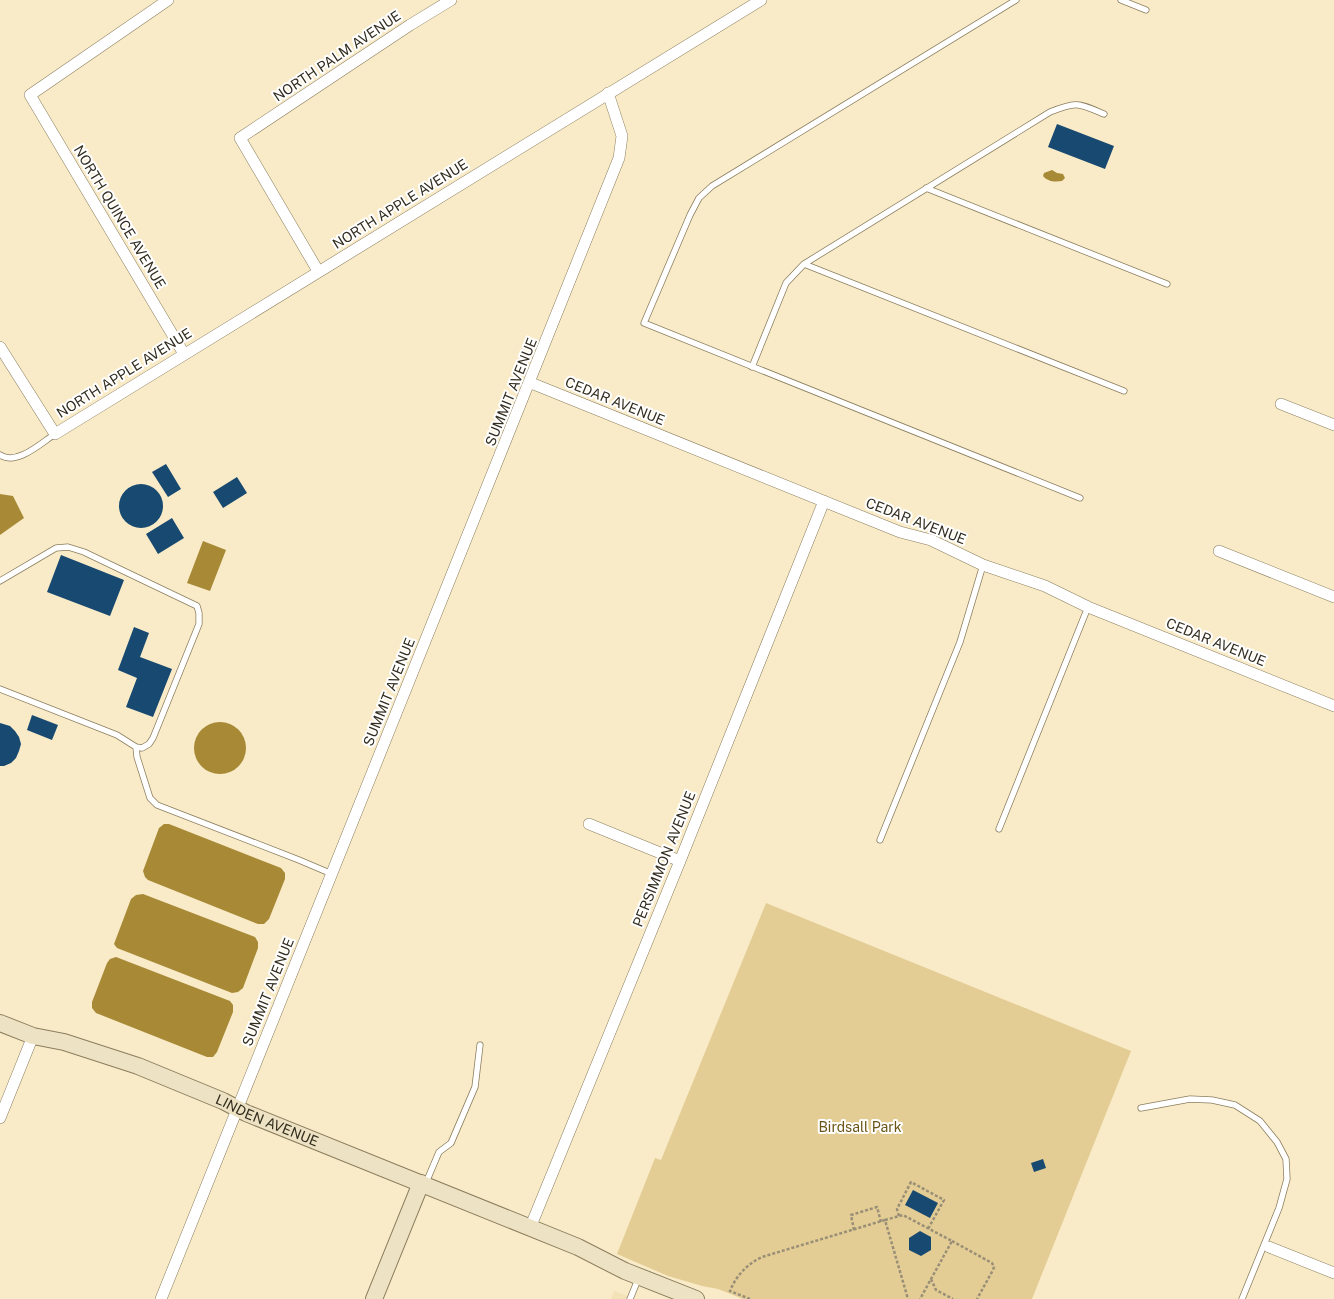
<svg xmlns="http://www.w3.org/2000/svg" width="1334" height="1299" font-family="'Public Sans',sans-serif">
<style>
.built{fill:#f3e1b7}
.green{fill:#e4cd95}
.water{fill:#a88936}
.building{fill:#174971}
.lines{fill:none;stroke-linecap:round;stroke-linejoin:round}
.lane-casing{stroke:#8b7e5e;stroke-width:7}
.street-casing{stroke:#8b7e5e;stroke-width:12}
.secondary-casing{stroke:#8b7e5e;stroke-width:18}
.path{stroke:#998f77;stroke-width:2.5;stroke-dasharray:3 2;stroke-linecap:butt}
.lane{stroke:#fff;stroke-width:5.5}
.street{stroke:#fff;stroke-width:11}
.secondary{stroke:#ede2c3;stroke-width:16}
.labels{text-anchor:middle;stroke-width:4;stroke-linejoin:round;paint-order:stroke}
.street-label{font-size:14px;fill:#322d1f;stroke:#fff}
.park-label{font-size:14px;fill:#6a5517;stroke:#fff}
</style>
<rect width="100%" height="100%" fill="#f9ebc8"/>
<path class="built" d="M 614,1291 L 635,1299 L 611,1299 Z"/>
<path class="green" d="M 766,903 L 1131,1051 L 1032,1299 L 743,1299 L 718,1289 L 702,1286 L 668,1276 L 617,1254 L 655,1158 L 661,1160 Z"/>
<path class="water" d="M 1052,170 L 1057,173 L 1063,174 L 1065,178 L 1062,181 C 1055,182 1048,182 1043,176 L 1044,173 Z
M 0,494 L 13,496 L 24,518 L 0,535 Z
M 203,541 L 226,550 L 210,591 L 187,583 Z
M194 748a26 26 0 1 1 52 0a26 26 0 1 1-52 0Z
M 164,824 L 169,824 L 281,868 L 285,873 L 285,879 L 269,919 L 264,924 L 258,924 L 148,880 L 145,877 L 143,871 L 159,828 Z
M 143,894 L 255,937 L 258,942 L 258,948 L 243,988 L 238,992 L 232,993 L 117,948 L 114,944 L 131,899 L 136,895 Z
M 116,957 L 230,1001 L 233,1005 L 233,1012 L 217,1052 L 213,1057 L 207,1057 L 96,1013 L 92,1008 L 92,1002 L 107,963 L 110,959 Z"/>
<path class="building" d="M 1057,124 L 1114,146 L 1105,169 L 1048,147 Z
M 166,464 L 181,489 L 168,497 L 152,472 Z
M 237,477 L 247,493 L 223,508 L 213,492 Z
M119 506a22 22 0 1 1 44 0a22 22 0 1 1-44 0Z
M 172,518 L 184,538 L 158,554 L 146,534 Z
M 61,555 L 124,580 L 110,616 L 47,592 Z
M 134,627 L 149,633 L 140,657 L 172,669 L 153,717 L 126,707 L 137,678 L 118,670 Z
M 32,715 L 58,725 L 52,740 L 27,730 Z
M 0,723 L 10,726 L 15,731 L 19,737 L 21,744 L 19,751 L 16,758 L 11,763 L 4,766 L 0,766 Z
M 1043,1159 L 1046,1168 L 1034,1172 L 1031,1163 Z
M 913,1190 L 938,1203 L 930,1218 L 905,1205 Z
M 920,1231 L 931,1237 L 931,1250 L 921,1256 L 909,1250 L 909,1238 Z"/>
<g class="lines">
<defs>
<path id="lane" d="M 1016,0 L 712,186 L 699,198 L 690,215 L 644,323 L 1080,498
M 1121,0 L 1146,10
M 926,188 L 1167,284
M 804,264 L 1124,391
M 752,367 L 786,283 L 804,264 L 1050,112 C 1077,101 1078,103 1104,114
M 0,455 C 17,466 41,443 55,434
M 0,581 L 56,548 L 68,547 L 84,552 L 197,606 L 199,613 L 199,624 L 153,738 L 149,744 L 142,748 L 136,747 L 117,735 L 0,689
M 136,747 L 137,757 L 150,798 L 157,805 L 299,860 L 332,874
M 999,829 L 1088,607
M 880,840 L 960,642 L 983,565
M 1141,1108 L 1190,1099 L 1212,1100 L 1235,1105 L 1260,1121 L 1277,1142 L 1286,1159 L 1287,1179 L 1279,1208 L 1242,1299
M 425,1185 L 439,1152 L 451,1143 L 475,1087 L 480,1045
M 630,1299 L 639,1277"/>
<path id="street" d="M 168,0 L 30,95 L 184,354
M 318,271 L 240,138 L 410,25 L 451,0
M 0,347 L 55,434 L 761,0
M 531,383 L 900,532 L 931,540 L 983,565 L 1045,586 L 1088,607 L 1334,706
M 1281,404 L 1334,425
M 1219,551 L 1334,597
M 589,824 L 680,861
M 0,1118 L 33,1036
M 530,1228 L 680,861 L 824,501
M 1269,1247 L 1334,1273
M 161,1299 C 313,918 469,539 619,158 L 622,136 L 608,93"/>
<g id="secondary">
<path id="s1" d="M 0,1023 L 33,1036 L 64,1042 L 138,1066 L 223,1101 L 246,1113 L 578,1247 L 625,1271 L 696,1299"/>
<path d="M 374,1299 L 421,1183"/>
</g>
</defs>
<use href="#lane" class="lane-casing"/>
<use href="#street" class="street-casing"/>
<use href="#secondary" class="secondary-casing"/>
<path class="path" d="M 899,1216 L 897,1209 L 911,1182 L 944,1200 L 928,1229
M 885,1220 L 903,1215 L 952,1241 L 920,1299
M 854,1230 L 851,1215 L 877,1207 L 881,1222
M 952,1241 L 992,1263 L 994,1267 L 993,1270 L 977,1299
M 931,1279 L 936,1290 L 953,1299
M 750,1299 L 730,1291 C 736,1276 747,1264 762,1257 L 885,1220 L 908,1299"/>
<use href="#lane" class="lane"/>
<use href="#street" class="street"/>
<use href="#secondary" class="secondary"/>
</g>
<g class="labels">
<g class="street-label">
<text transform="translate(337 56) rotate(-34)" y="5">NORTH PALM AVENUE</text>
<text transform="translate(400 204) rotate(-32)" y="5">NORTH APPLE AVENUE</text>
<text transform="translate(120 217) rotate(59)" y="5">NORTH QUINCE AVENUE</text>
<text transform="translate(124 373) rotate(-32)" y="5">NORTH APPLE AVENUE</text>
<text transform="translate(511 392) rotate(-68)" y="5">SUMMIT AVENUE</text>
<text transform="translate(615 401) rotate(22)" y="5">CEDAR AVENUE</text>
<text transform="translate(916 521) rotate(21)" y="5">CEDAR AVENUE</text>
<text transform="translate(1216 642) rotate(22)" y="5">CEDAR AVENUE</text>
<text transform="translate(389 692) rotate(-68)" y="5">SUMMIT AVENUE</text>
<text transform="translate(664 859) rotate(-68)" y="5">PERSIMMON AVENUE</text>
<text transform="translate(268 992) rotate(-68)" y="5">SUMMIT AVENUE</text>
<text dy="5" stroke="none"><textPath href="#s1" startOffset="285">LINDEN AVENUE</textPath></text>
</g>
<g class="park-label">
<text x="860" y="1132">Birdsall Park</text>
</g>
</g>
</svg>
